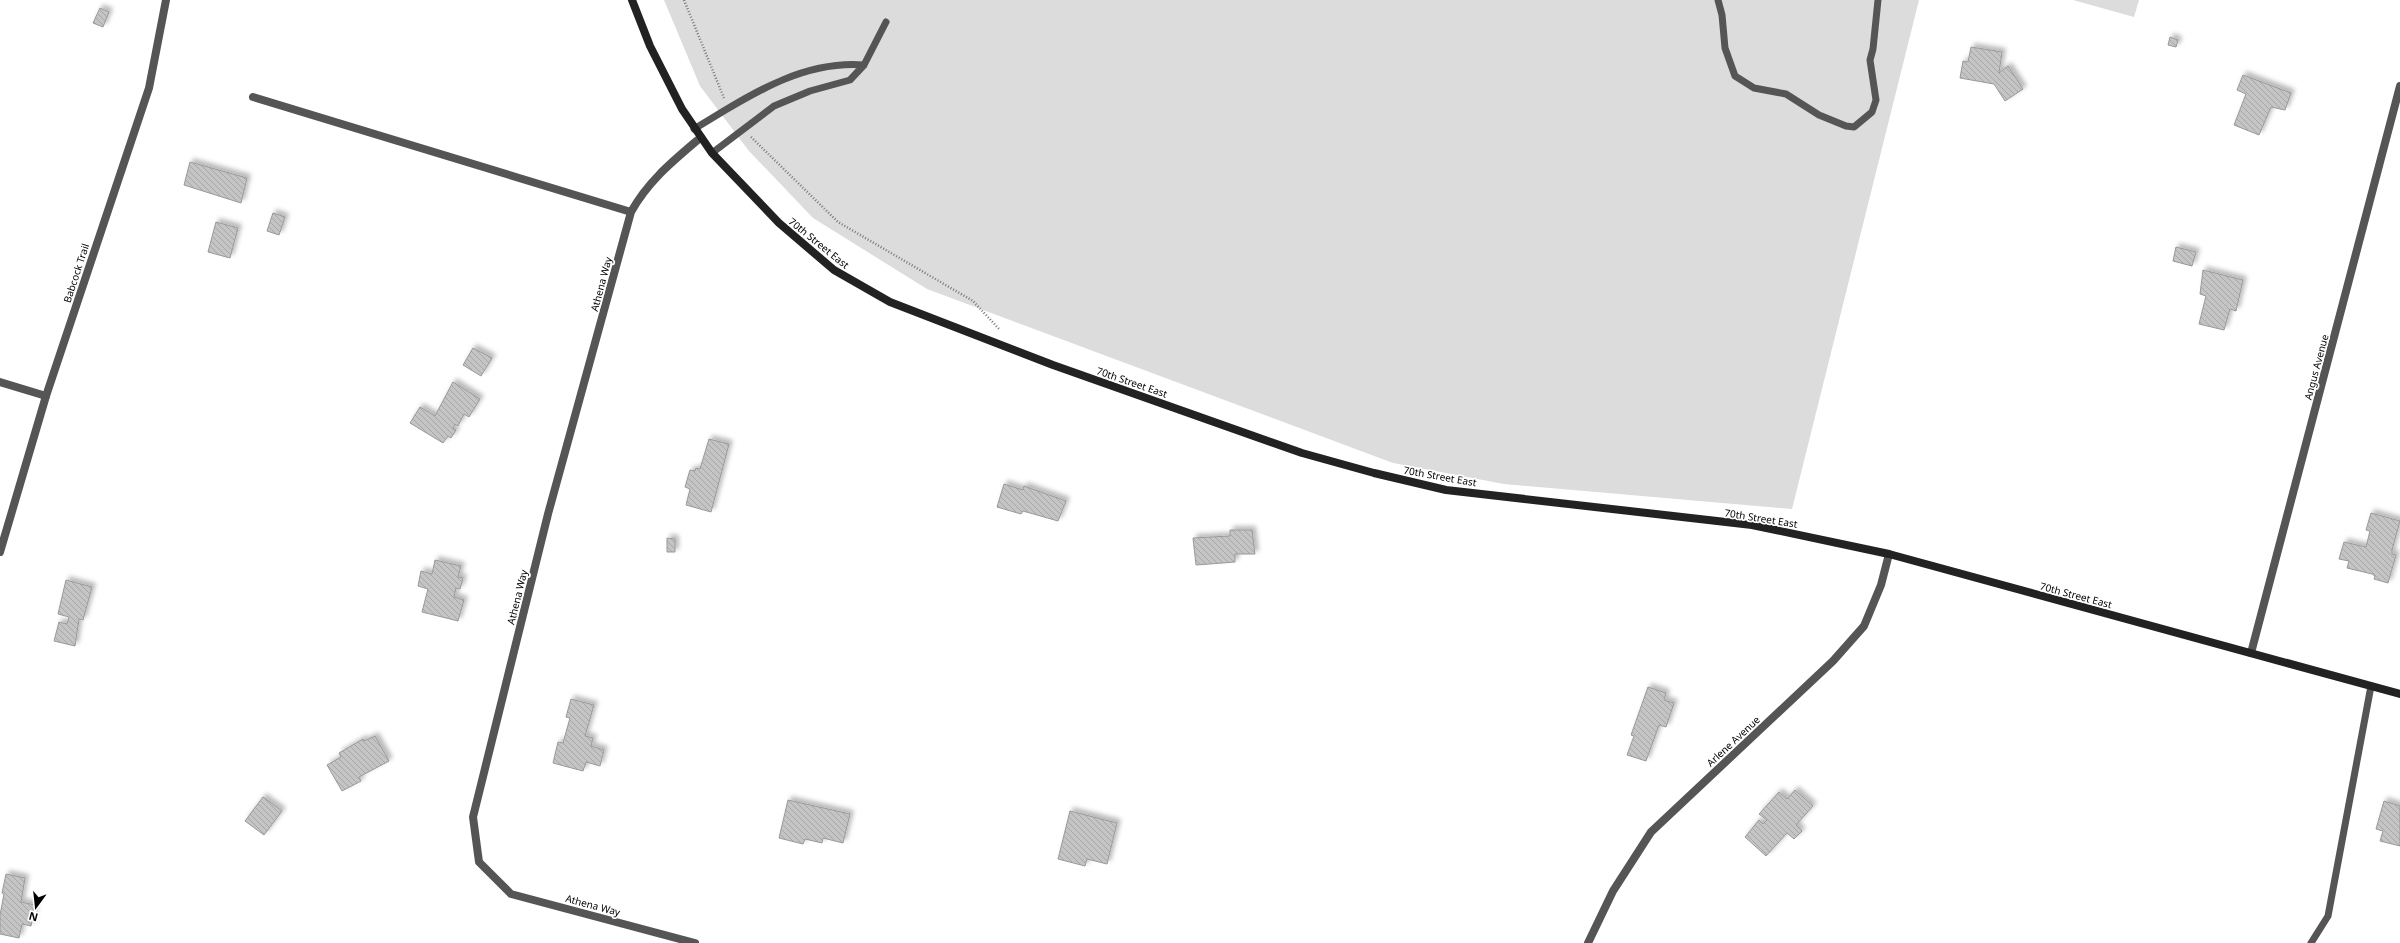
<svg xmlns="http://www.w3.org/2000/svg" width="2400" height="943" font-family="'Noto Sans',sans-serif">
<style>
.green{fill:#dcdcdc}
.building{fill:url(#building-back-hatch);stroke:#999;filter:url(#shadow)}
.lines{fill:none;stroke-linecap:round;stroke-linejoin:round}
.path{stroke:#777;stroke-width:2.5;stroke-dasharray:1 2;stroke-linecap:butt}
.service{stroke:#555;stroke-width:7}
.minor{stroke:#555;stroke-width:8}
.tertiary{stroke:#555;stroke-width:8}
.secondary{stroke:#222;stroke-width:8}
.labels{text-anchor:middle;stroke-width:3.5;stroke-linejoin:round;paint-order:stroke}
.street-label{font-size:10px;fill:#000;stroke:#fff}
</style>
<defs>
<pattern id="building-back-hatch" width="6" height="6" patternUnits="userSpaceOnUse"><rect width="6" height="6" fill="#c4c4c4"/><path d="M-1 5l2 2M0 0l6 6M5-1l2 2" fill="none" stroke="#a7a7a7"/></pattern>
<filter id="shadow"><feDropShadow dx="3.5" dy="-3.5" stdDeviation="2" flood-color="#0004"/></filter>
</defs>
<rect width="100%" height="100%" fill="#fff"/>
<path class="green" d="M 664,0 L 1919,0 L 1792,509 L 1504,484 L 1393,463 L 927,289 L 813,218 L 749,151 L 700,86 Z
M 2073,0 L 2139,0 L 2134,17 Z"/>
<path class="building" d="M 100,8 L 109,12 L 103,27 L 93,23 Z
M 2170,37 L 2178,40 L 2176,47 L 2168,45 Z
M 1971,47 L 2002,52 L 1999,73 L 2008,66 L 2023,89 L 2005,101 L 1994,84 L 1960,78 L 1963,61 L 1968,62 Z
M 2243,75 L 2291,93 L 2285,110 L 2271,107 L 2259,135 L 2234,125 L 2246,94 L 2237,90 Z
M 190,162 L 247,178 L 241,203 L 184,185 Z
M 273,213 L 285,217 L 279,235 L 267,231 Z
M 216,222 L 238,228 L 230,258 L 208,252 Z
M 2176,247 L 2196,252 L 2192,266 L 2173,261 Z
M 2203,270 L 2243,280 L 2236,311 L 2230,309 L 2224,330 L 2199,324 L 2206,296 L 2200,294 Z
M 473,348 L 492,358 L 481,376 L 463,365 Z
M 453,382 L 480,399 L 469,417 L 464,414 L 458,426 L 455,424 L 453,428 L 456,430 L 451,438 L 448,436 L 443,443 L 410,423 L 420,407 L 435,416 Z
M 709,439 L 729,444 L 711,512 L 686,505 L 690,489 L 685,487 L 690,470 L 695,471 L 696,468 L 700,469 Z
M 1004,484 L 1023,490 L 1024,486 L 1066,501 L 1058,521 L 1023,511 L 1021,514 L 997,507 Z
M 2371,513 L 2400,521 L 2392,550 L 2392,554 L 2396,555 L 2388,583 L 2374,579 L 2375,576 L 2372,574 L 2347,568 L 2349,561 L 2339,559 L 2344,542 L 2366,547 L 2370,531 L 2366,530 Z
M 1230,530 L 1252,530 L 1255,554 L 1235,554 L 1235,562 L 1196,565 L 1193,538 L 1230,536 Z
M 667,538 L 675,539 L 675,552 L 667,552 Z
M 435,560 L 461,566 L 458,577 L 463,578 L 460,589 L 456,588 L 454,597 L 464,600 L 458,621 L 422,612 L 428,589 L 418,586 L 421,571 L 432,574 Z
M 66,580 L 92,587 L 83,620 L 79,619 L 75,646 L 54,641 L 59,622 L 67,624 L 69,617 L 58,614 Z
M 1648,687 L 1666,693 L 1664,700 L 1674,703 L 1666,727 L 1659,725 L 1646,761 L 1627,755 L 1634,736 L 1631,735 Z
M 571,699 L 594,705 L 585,736 L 593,738 L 591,746 L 604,750 L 600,766 L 586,762 L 583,771 L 553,763 L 558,742 L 563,743 L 570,718 L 566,717 Z
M 375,736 L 389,761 L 359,777 L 361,781 L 342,791 L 327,765 L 341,757 L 339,753 L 363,739 L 364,741 Z
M 1795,790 L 1813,806 L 1796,825 L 1802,831 L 1794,839 L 1787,833 L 1766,856 L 1745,837 L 1759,820 L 1763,824 L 1767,820 L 1759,814 L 1779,792 L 1787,799 Z
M 263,797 L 282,811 L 264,835 L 245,821 Z
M 788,800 L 850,814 L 843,843 L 823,838 L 822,843 L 805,839 L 803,844 L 779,838 Z
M 2384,801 L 2400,806 L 2400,846 L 2380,841 L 2383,831 L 2376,829 Z
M 1070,811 L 1117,823 L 1107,864 L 1087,859 L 1085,866 L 1058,859 Z
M 6,874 L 25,878 L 21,902 L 35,905 L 31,926 L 22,924 L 19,938 L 0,934 L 0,915 L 4,894 L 2,893 Z"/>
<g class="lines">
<path class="path" d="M 684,0 L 724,98
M 751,137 L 838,222 L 973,301 L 1000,330"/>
<path class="service" d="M 1718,0 L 1722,15 L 1725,48 L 1735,76 L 1754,88 L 1786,94 L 1819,115 L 1846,126 L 1854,127 L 1872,112 L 1876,100 L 1870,60 L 1873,49 L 1878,0
M 694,129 C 746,98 800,60 864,65
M 712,153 L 774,106 L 810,91 L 850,80 L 864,65 L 886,22
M 2311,943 L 2328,916 L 2371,686"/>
<path class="minor" d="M 253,97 L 631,212
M 0,382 L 46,396
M 2251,653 L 2400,86
M 695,943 L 511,894 L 479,862 L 473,817 L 548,514 L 631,212 C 648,181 673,161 700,138
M 1588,943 L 1613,891 L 1651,832 L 1833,661 L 1864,626 L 1881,585 L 1889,554"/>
<path class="tertiary" d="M 0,552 L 46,396 L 149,88 L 166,0"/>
<path class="secondary" d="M 632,0 L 650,46 L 682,109 L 712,153 L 779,223 L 834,270 L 890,302 L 1053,365 L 1302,453 L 1374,473 L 1446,490 L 1752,525 L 1889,554 L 2400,694"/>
</g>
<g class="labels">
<g class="street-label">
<text transform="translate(819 243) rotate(39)" y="4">70th Street East</text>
<text transform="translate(76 273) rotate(-72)" y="4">Babcock Trail</text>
<text transform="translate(601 284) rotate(-75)" y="4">Athena Way</text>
<text transform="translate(2316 367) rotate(-75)" y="4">Angus Avenue</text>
<text transform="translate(1132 382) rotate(19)" y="4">70th Street East</text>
<text transform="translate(1440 476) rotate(10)" y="4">70th Street East</text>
<text transform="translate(1761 518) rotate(9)" y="4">70th Street East</text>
<text transform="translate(2076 595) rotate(15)" y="4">70th Street East</text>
<text transform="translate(517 597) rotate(-76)" y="4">Athena Way</text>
<text transform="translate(1733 741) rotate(-43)" y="4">Arlene Avenue</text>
<text transform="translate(593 905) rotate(15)" y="4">Athena Way</text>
</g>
</g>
<g transform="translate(36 907) rotate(195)" stroke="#ffffff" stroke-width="3" paint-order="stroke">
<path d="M0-3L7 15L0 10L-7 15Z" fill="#000000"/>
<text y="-6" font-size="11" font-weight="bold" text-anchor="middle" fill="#000000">N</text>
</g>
</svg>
